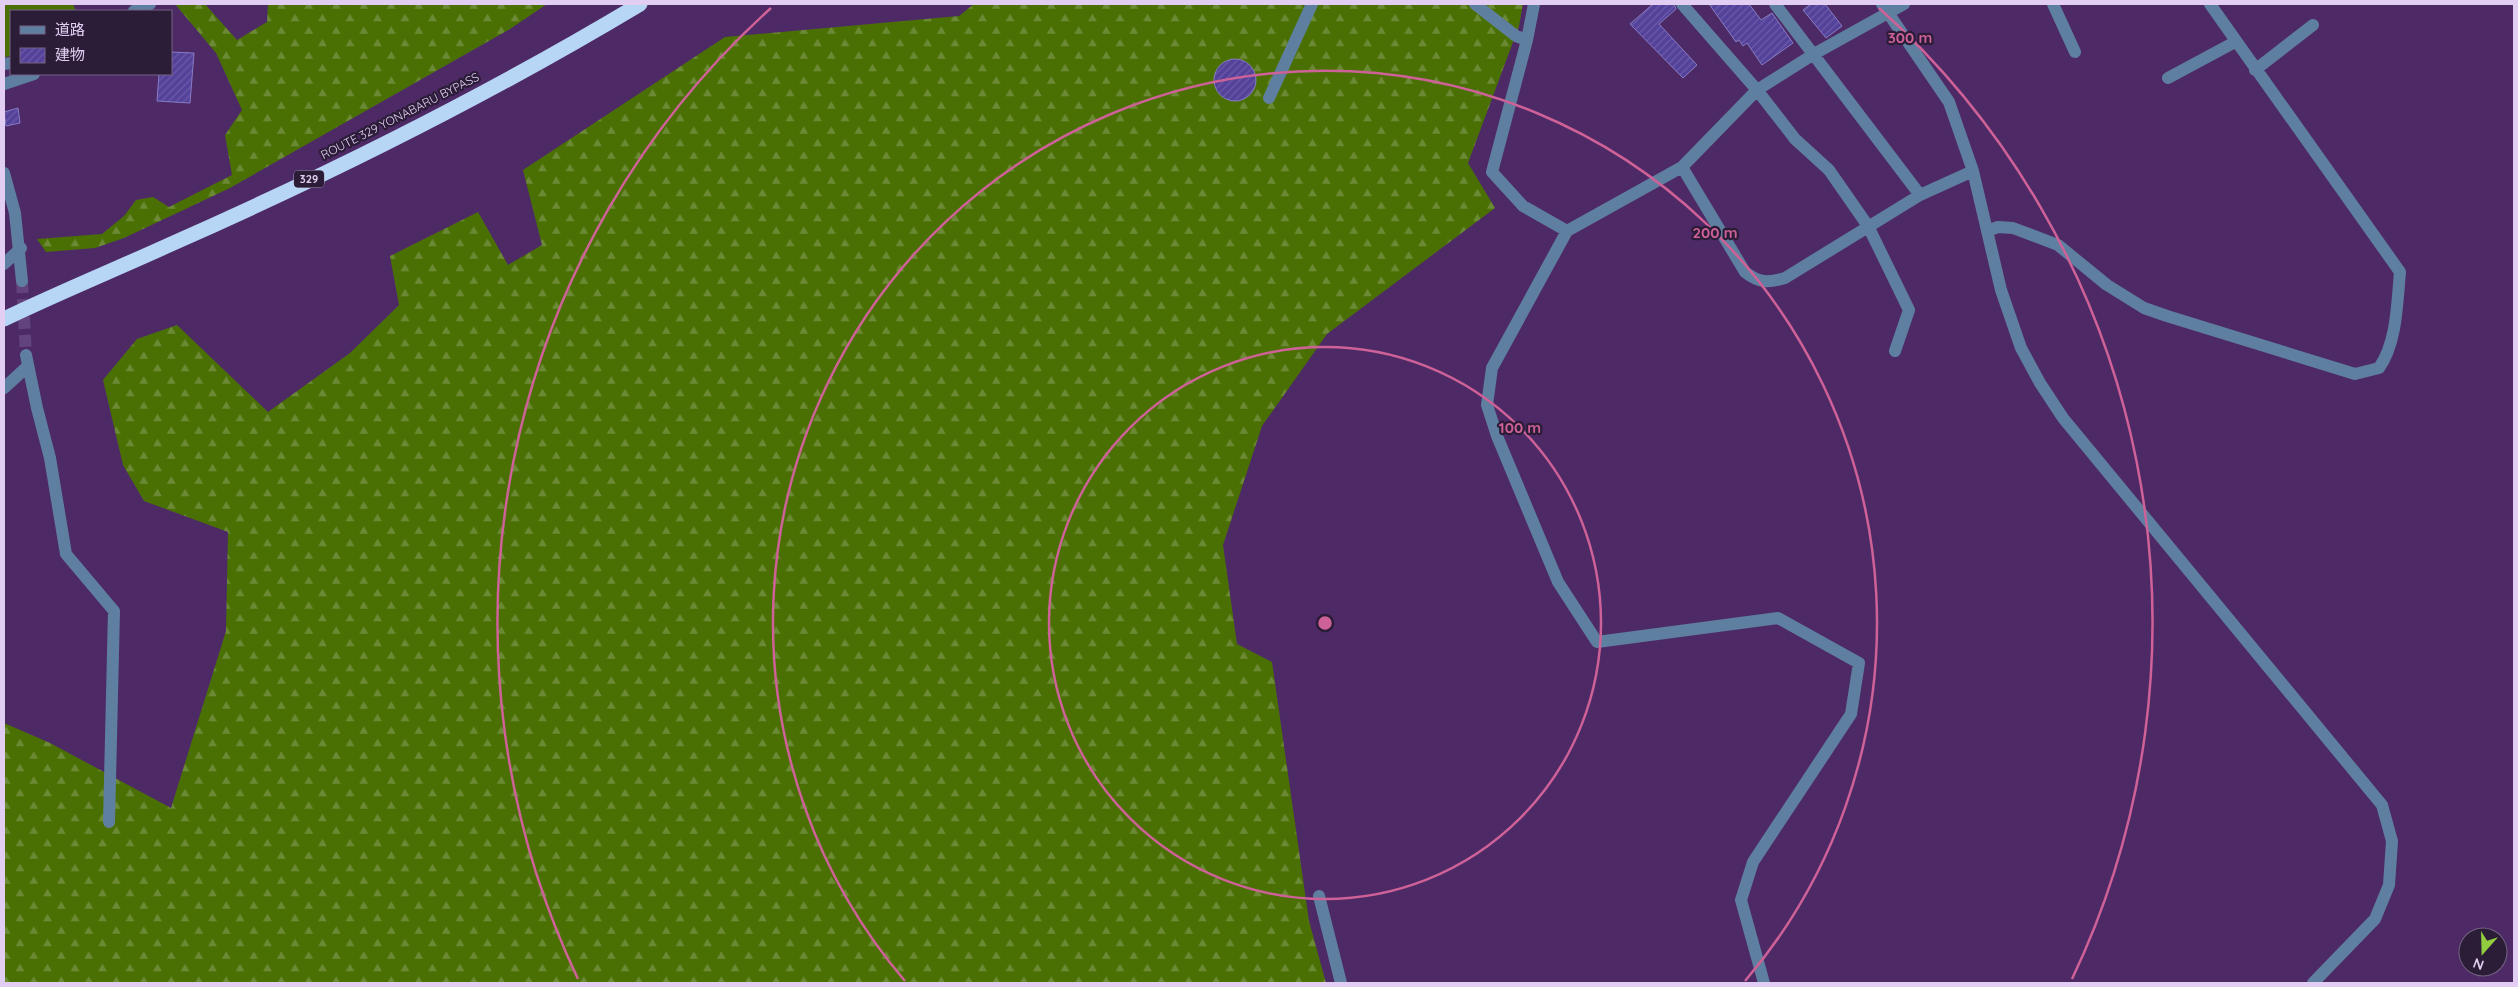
<svg xmlns="http://www.w3.org/2000/svg" width="2518" height="987" font-family="Quicksand,'Noto Sans JP',sans-serif">
<style>
.green{fill:#4a7004}
.forest{fill:url(#forest-firs)}
.building{fill:url(#building-hatch);stroke:#877dc4}
.lines{fill:none;stroke-linecap:round;stroke-linejoin:round}
.minor-tunnel{stroke:#63437b;stroke-width:12;stroke-dasharray:12 6;stroke-linecap:butt}
.minor{stroke:#5f7fa0;stroke-width:12}
.highway{stroke:#b7d6f6;stroke-width:15}
.ring{fill:none;stroke:#ce6197;stroke-width:2.5}
.labels{text-anchor:middle;stroke-width:4.5;stroke-linejoin:round;paint-order:stroke}
.shield{fill:#2b1c37;stroke:#aa99ba;stroke-width:1}
.shield-label{font-size:11px;font-weight:bold;fill:#e1cef2}
.street-label{font-size:12px;fill:#e1cef2;stroke:#2b1c37}
.centre{fill:#ce6197;stroke:#2b1c37;stroke-width:2.5}
.ring-label{font-size:15px;text-anchor:middle;font-weight:bold;fill:#ce6197;stroke:#2b1c37;stroke-width:4.5;stroke-linejoin:round;paint-order:stroke}
</style>
<defs>
<pattern id="forest-firs" width="22" height="20" patternUnits="userSpaceOnUse" patternTransform="scale(1.25)"><rect width="22" height="20" fill="#4a7004"/><path d="M5 1l3.5 6h-7zM16 11l3.5 6h-7z" fill="#6c8a35"/></pattern>
<pattern id="building-hatch" width="6" height="6" patternUnits="userSpaceOnUse" patternTransform="scale(1.25)"><rect width="6" height="6" fill="#54419a"/><path d="M-1 1l2-2M0 6l6-6M5 7l2-2" fill="none" stroke="#6c5ba9"/></pattern>
</defs>
<rect width="100%" height="100%" fill="#4d2a66"/>
<path class="green" d="M 4,4 L 73,4 L 76,11 L 11,11 L 11,56 L 4,57 Z"/>
<path class="forest" d="M 175,4 L 205,4 L 237,40 L 267,22 L 268,4 L 547,4 L 510,29 L 230,188 L 124,238 L 95,248 L 46,252 L 37,239 L 102,234 L 124,216 L 136,200 L 153,197 L 169,207 L 232,175 L 225,135 L 242,110 L 216,53 Z
M 974,4 L 1523,4 L 1519,26 L 1468,163 L 1495,208 L 1327,334 L 1262,426 L 1223,545 L 1237,644 L 1272,662 L 1309,921 L 1326,983 L 4,983 L 4,723 L 50,743 L 171,808 L 226,631 L 228,532 L 144,501 L 123,465 L 103,380 L 137,339 L 177,325 L 268,412 L 350,353 L 399,305 L 390,256 L 478,212 L 508,265 L 542,245 L 523,170 L 725,37 L 959,16 Z"/>
<path class="building" d="M 1653,4 L 1674,4 L 1676,9 L 1659,24 L 1697,65 L 1683,78 L 1630,24 Z
M 1709,4 L 1749,4 L 1761,20 L 1772,13 L 1793,43 L 1762,65 L 1747,43 L 1743,46 L 1739,40 L 1736,42 Z
M 1811,4 L 1825,4 L 1842,26 L 1826,38 L 1803,10 Z
M 171,52 L 194,53 L 190,103 L 157,101 L 159,74 L 171,74 Z
M1214 80a21 21 0 1 1 42 0a21 21 0 1 1-42 0Z
M 18,108 L 20,123 L 6,126 L 4,112 Z"/>
<g class="lines">
<path class="minor-tunnel" d="M 22,281 L 26,355"/>
<path class="minor" d="M 1475,4 L 1516,36 L 1527,40
M 1534,4 L 1527,40 L 1492,172 L 1523,206 L 1567,231
M 1682,4 L 1757,90 L 1795,139 L 1829,170 L 1868,226 L 1909,310 L 1895,351
M 1775,4 L 1920,195
M 1882,4 L 1949,102 L 1973,171 L 2001,290 L 2021,348 L 2040,383 L 2063,418 L 2382,805 L 2392,841 L 2389,885 L 2375,919 L 2313,983
M 2053,4 L 2075,52
M 134,11 L 150,4
M 4,64 L 11,63
M 2255,70 L 2313,25
M 2168,78 L 2235,42
M 4,84 L 34,74
M 1269,98 L 1312,4
M 1682,167 L 1745,272 C 1759,283 1768,283 1785,278 L 1920,195 L 1973,171
M 4,173 L 15,213 L 22,281
M 1987,231 L 1998,227 L 2013,228 L 2058,245 L 2107,285 L 2144,308 L 2167,316 L 2355,374 L 2379,368 C 2397,342 2397,304 2400,272 L 2210,4
M 4,264 L 21,248
M 26,355 L 37,408 L 50,458 L 66,554 L 114,611 L 109,822
M 4,388 L 28,366
M 1319,896 L 1341,983
M 1764,983 L 1741,900 L 1753,862 L 1851,714 L 1859,663 L 1778,618 L 1597,642 L 1558,582 L 1497,436 L 1487,405 L 1492,368 L 1567,231 L 1682,167 L 1757,90 L 1814,54 L 1904,4"/>
<path class="highway" d="M 4,319 C 58,293 114,270 169,245 C 330,174 490,94 640,4"/>
</g>
<g class="ring">
<circle cx="1325" cy="623" r="276"/>
<path d="M905 981A552 552 0 1 1 1745 981"/>
<path d="M578 979A828 828 0 0 1 771 8M1879 8A828 828 0 0 1 2072 979"/>
</g>
<g class="labels">
<rect class="shield" x="294" y="170.5" width="30" height="17" rx="4"/>
<g class="shield-label">
<text x="309" y="183">329</text>
</g>
<g class="street-label">
<text transform="translate(400 116) rotate(-27)" y="4">ROUTE 329 YONABARU BYPASS</text>
</g>
</g>
<circle cx="1325" cy="623" r="8" class="centre"/>
<g class="ring-label">
<text x="1910" y="43">300 m</text>
<text x="1715" y="238">200 m</text>
<text x="1520" y="433">100 m</text>
</g>
<rect width="2518" height="987" fill="none" stroke="#e1cef2" stroke-width="10"/>
<rect x="10" y="10" width="162" height="65" fill="#2b1c37" stroke="#746382"/>
<rect x="20" y="26" width="25" height="8" fill="#5f7fa0" stroke="#746382"/>
<text x="55" y="35" font-size="15" fill="#e1cef2">道路</text>
<rect x="20" y="48" width="25" height="15" fill="url(#building-hatch)" stroke="#746382"/>
<text x="55" y="60" font-size="15" fill="#e1cef2">建物</text>
<g transform="translate(2483 952) rotate(200)"><circle r="24" fill="#2b1c37" stroke="#746382"/>
<path d="M0-4L9 19L0 12L-9 19Z" fill="#92cd3f"/>
<text y="-8" font-size="14" font-weight="bold" text-anchor="middle" fill="#e1cef2">N</text>
</g>
</svg>
